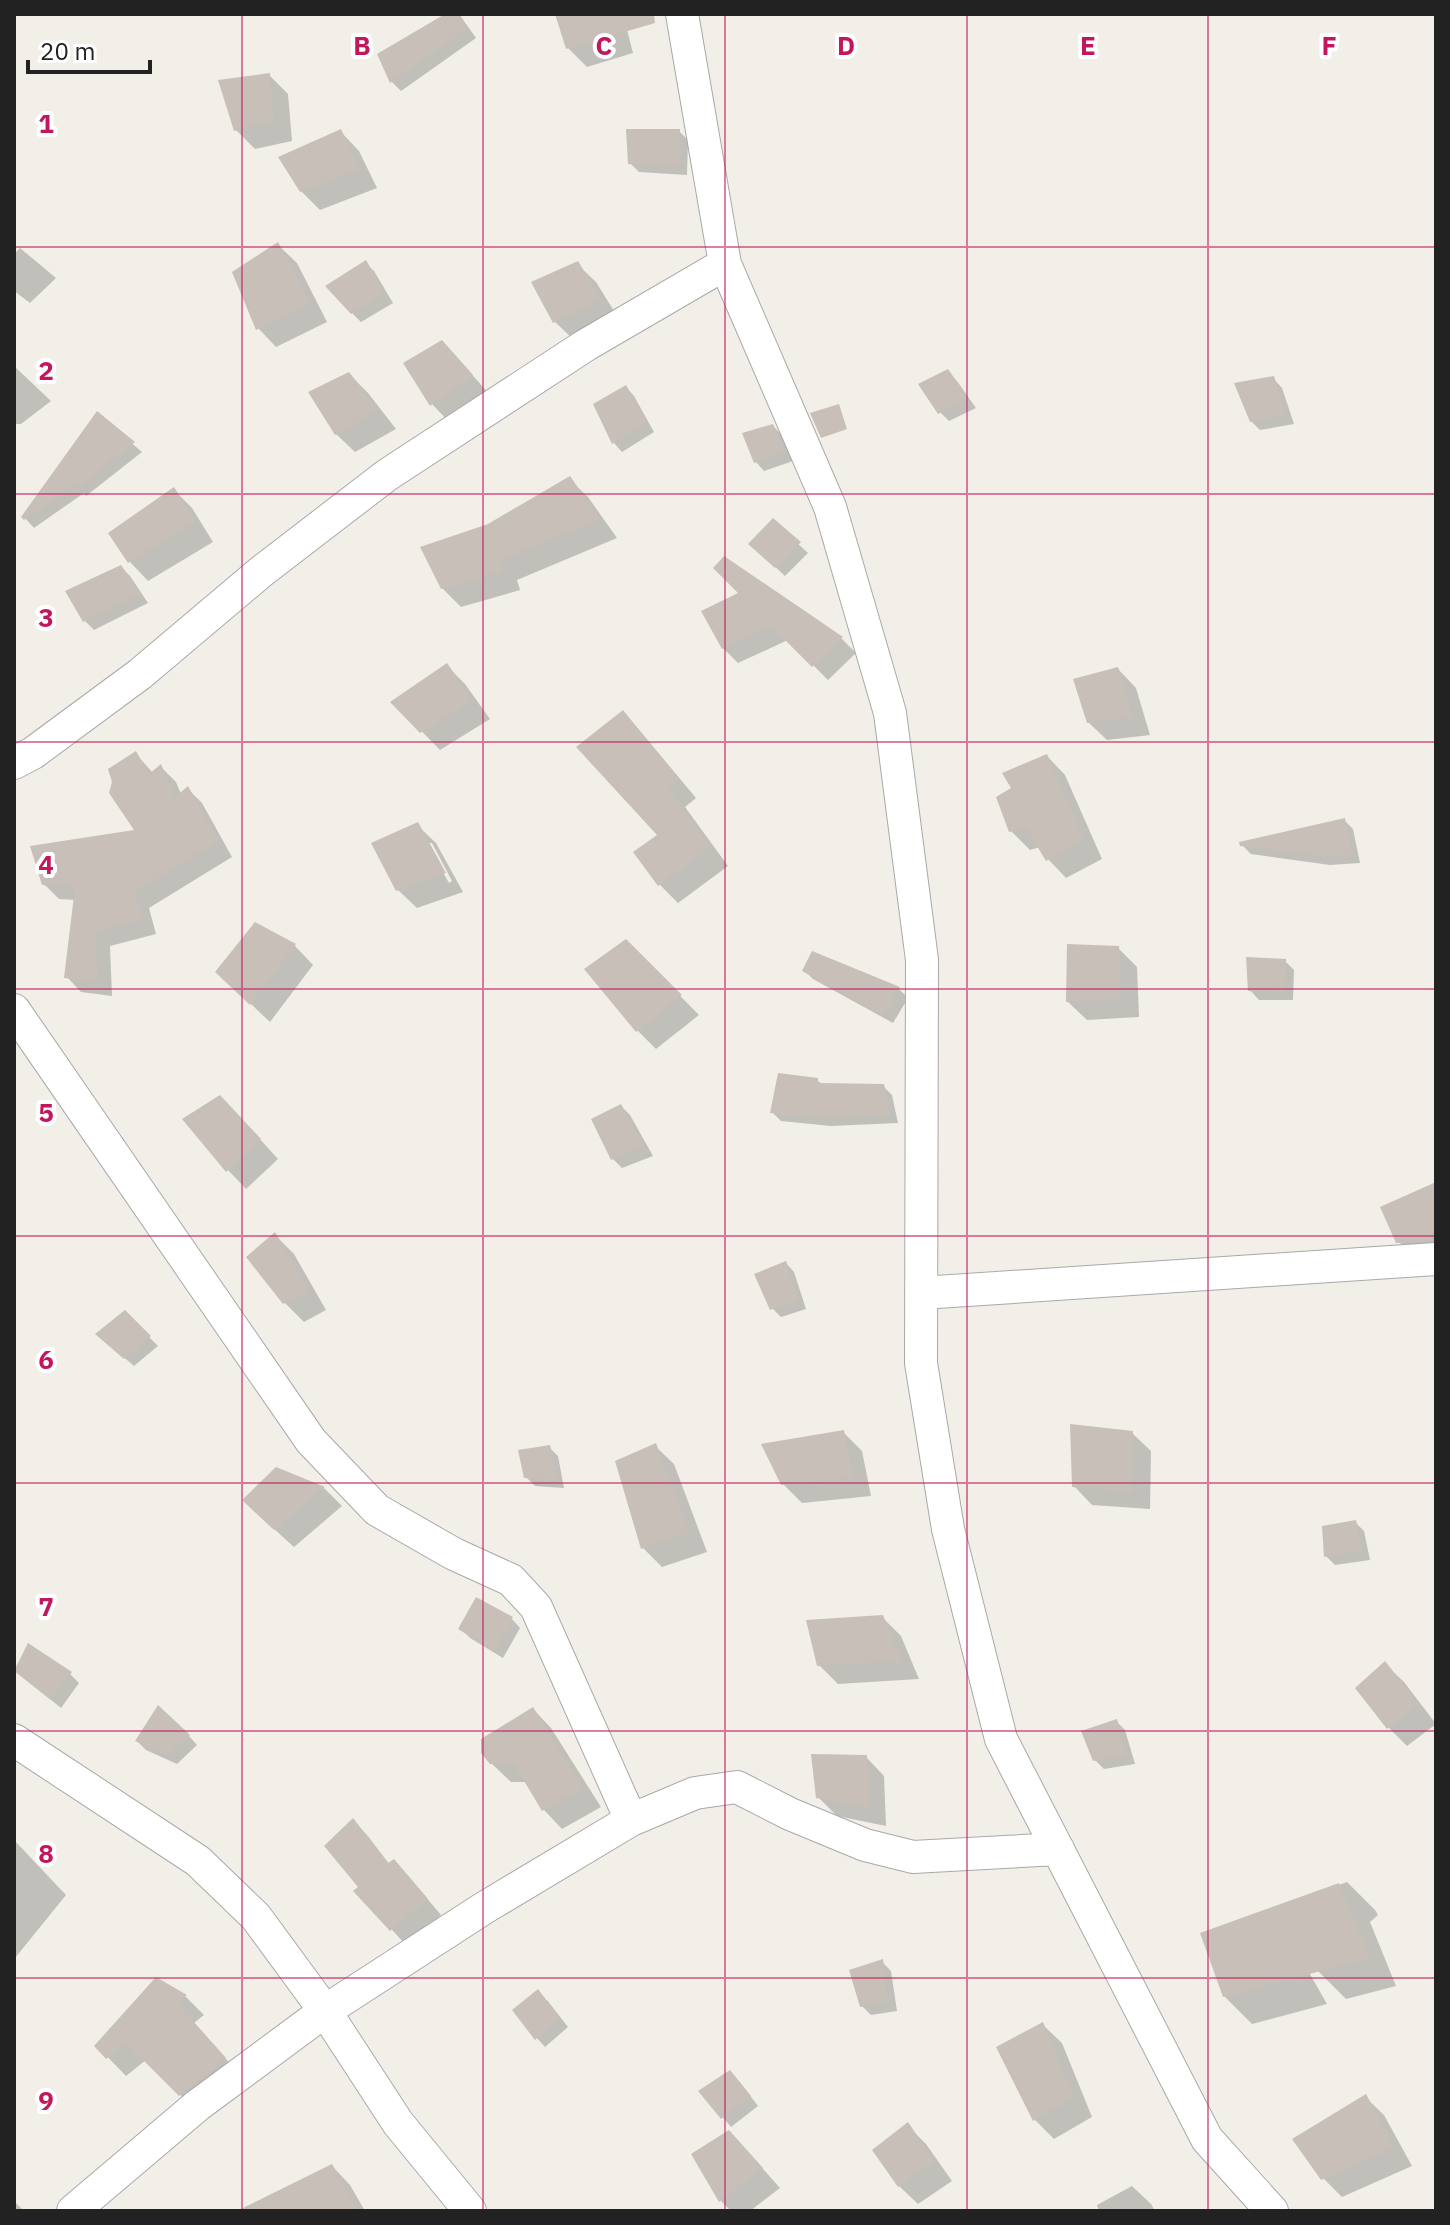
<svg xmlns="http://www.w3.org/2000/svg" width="1450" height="2225" font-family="'IBM Plex Sans',sans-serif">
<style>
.shadow{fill:#0003;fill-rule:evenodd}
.building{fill:#c7bfb8}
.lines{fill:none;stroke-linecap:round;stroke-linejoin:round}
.street-casing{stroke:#a9a9a9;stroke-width:34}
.street{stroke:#fff;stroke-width:32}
.grid{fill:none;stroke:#c2185b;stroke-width:2;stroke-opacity:0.55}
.grid-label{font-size:26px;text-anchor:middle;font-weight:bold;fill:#c2185b;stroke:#fff;stroke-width:8;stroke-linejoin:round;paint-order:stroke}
</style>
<rect width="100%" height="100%" fill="#f2efe9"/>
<path class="shadow" d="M 449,14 L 459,14 L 476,38 L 401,91 L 392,82 L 380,55 Z
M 557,14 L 623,14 L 633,53 L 587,67 L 568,48 Z
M 269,75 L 288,94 L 292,141 L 255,149 L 236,130 Z
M 679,131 L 688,140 L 687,175 L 639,172 L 630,163 Z
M 341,132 L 359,151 L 377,188 L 320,210 L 301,191 Z
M 278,245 L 297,263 L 327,322 L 276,347 L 258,328 Z
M 20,248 L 56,278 L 30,303 L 14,291 L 14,254 Z
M 365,263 L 374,271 L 393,303 L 361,322 L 352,313 Z
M 577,264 L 596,282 L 619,319 L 574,340 L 555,322 Z
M 460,361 L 490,395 L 450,423 L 432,404 Z
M 14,366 L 51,401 L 21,424 L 14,424 Z
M 948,372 L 957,381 L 976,408 L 949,421 L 940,412 Z
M 349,374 L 368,393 L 396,429 L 355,452 L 336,434 Z
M 1273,378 L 1282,388 L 1294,424 L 1260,430 L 1251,421 Z
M 626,387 L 634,396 L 654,432 L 622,452 L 614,443 Z
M 97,414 L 142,452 L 86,496 L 84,493 L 34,528 L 24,517 Z
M 773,426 L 782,435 L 793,461 L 764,471 L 756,462 Z
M 569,479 L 588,497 L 617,538 L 517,580 L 520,590 L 461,607 L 442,588 L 489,526 Z
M 174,490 L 192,508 L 213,542 L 148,581 L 130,562 Z
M 773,521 L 808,553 L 785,576 L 760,553 Z
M 121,567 L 130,576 L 148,603 L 94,630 L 85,621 Z
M 703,612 L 841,638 L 856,653 L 828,680 L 788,640 L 738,663 L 723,648 Z
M 447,666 L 465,684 L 490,719 L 440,750 L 393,702 Z
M 1118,669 L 1136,688 L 1150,735 L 1107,740 L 1088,722 Z
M 623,713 L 641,732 L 696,798 L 685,807 L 728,866 L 678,903 L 659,884 L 660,835 Z
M 136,754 L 153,773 L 161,767 L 176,782 L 181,794 L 188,789 L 202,803 L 232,857 L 149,908 L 156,934 L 110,946 L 112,996 L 81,992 L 67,977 L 76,900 L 59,899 L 44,884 L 137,832 Z
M 1047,756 L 1065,775 L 1102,859 L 1066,878 L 1048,859 L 1040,847 L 1030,850 L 1011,831 L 1014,789 Z
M 1344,820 L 1353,829 L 1360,863 L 1330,865 L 1251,854 L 1242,845 Z
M 417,825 L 436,843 L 463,892 L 417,908 L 398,890 ZM 427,843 L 432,843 L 452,881 L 449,883 Z
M 255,925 L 295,946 L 313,965 L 270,1022 L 236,990 Z
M 626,941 L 699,1015 L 656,1049 L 637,1030 Z
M 1118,948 L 1137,967 L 1139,1017 L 1087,1020 L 1068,1002 Z
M 813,953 L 899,989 L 908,998 L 893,1023 L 813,979 L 804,970 Z
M 1285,961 L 1294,970 L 1293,1000 L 1259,1000 L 1250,990 Z
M 817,1080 L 823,1085 L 883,1086 L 892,1095 L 898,1123 L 831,1126 L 781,1121 L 772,1112 Z
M 621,1106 L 630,1115 L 653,1156 L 622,1168 L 613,1159 Z
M 239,1116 L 278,1159 L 246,1189 L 228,1170 L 185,1119 Z
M 1436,1188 L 1436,1259 L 1417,1260 L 1398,1241 Z
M 275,1235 L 294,1254 L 326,1310 L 304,1322 L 285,1303 Z
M 786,1263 L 794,1272 L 806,1309 L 781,1317 L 772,1308 Z
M 125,1313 L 158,1346 L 134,1366 L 107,1343 Z
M 843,1432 L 862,1451 L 871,1496 L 802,1503 L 783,1484 Z
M 1132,1433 L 1151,1451 L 1150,1509 L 1092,1505 L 1074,1486 Z
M 655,1446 L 674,1464 L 707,1552 L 662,1567 L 643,1548 Z
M 549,1447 L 558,1456 L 564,1488 L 535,1486 L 526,1477 Z
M 324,1488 L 342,1506 L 294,1547 L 263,1519 Z
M 1355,1522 L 1364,1531 L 1370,1560 L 1335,1565 L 1326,1556 Z
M 882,1617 L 901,1636 L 919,1679 L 838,1684 L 819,1665 Z
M 512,1619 L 520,1628 L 503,1658 L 470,1638 L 461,1629 Z
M 1385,1664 L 1404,1682 L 1436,1724 L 1407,1746 L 1389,1728 Z
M 70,1674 L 79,1683 L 61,1708 L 24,1678 Z
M 533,1709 L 551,1728 L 601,1807 L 562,1829 L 544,1810 L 527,1782 L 511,1782 L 491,1763 Z
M 1116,1721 L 1125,1730 L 1135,1764 L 1104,1769 L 1095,1760 Z
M 189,1736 L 197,1745 L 177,1764 L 146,1750 L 137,1741 Z
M 866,1757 L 884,1776 L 886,1826 L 837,1816 L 818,1797 Z
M 353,1821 L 367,1835 L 390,1865 L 408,1876 L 441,1915 L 406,1945 L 356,1891 L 361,1887 Z
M 14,1840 L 66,1895 L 15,1958 L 14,1958 Z
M 1347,1882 L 1375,1910 L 1378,1915 L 1370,1922 L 1396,1986 L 1346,1999 L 1312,1965 L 1307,1969 L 1327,2004 L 1252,2024 L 1224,1996 L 1202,1935 Z
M 882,1962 L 891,1971 L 897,2011 L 871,2015 L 862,2006 Z
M 156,1979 L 186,1997 L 204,2015 L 194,2023 L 243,2078 L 199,2114 L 146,2060 L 126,2076 L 97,2046 Z
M 547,2000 L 568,2027 L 545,2047 L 537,2038 Z
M 1043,2025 L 1062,2043 L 1092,2117 L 1054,2139 L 1035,2120 L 999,2048 Z
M 739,2081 L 758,2106 L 731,2127 L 701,2091 Z
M 1365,2097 L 1384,2115 L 1412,2166 L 1342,2197 L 1323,2178 Z
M 907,2125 L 926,2144 L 952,2181 L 918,2204 L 899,2186 Z
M 748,2152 L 780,2188 L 750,2211 L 731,2211 L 721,2201 L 694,2155 Z
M 332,2166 L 350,2185 L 365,2211 L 283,2211 Z
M 1132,2186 L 1151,2204 L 1155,2211 L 1099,2211 L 1097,2205 Z
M 14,2201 L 24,2211 L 14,2211 Z"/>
<path class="building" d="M 445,14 L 459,14 L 468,28 L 390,83 L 377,54 Z
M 555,14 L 654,14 L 655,23 L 566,49 Z
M 270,73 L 274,122 L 234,131 L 218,80 Z
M 341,129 L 360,169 L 300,192 L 278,157 Z
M 626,129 L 680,129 L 679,167 L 628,164 Z
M 278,242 L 310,303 L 256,330 L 232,272 Z
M 366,260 L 385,293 L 351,314 L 325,286 Z
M 578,261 L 602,300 L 553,323 L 531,282 Z
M 442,340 L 473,375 L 430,406 L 403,363 Z
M 948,369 L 969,399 L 938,414 L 918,384 Z
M 349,372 L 379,410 L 335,435 L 308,392 Z
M 1274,376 L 1286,415 L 1250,422 L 1234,383 Z
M 626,385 L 647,423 L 612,444 L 593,404 Z
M 839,404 L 847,429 L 821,438 L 810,413 Z
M 97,411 L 135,442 L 76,488 L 74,486 L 24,520 L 21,517 Z
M 773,424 L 785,452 L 754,463 L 742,433 Z
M 570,476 L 600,519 L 499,561 L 502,572 L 441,589 L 420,547 L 488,524 Z
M 174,487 L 196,522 L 128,563 L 108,533 Z
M 773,518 L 801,542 L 775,568 L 748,544 Z
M 724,556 L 805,611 L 843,637 L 812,667 L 771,626 L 722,649 L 701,611 L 738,593 L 713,568 Z
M 121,565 L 141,594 L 83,622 L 65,591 Z
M 447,663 L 473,700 L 420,733 L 390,702 Z
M 1118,667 L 1133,717 L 1087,723 L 1073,679 Z
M 623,710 L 679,779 L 668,788 L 711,847 L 658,886 L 633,852 L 657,835 L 576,747 Z
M 136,751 L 149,774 L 161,764 L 175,797 L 188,786 L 219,841 L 135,892 L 143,919 L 96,932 L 98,982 L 64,978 L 75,887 L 42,885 L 30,846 L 134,830 L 109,793 L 112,782 L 108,769 Z
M 1047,754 L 1084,840 L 1046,861 L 1026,828 L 1009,832 L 996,797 L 1011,788 L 1002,773 Z
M 1345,818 L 1352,855 L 1320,856 L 1240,846 L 1239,842 Z
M 418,822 L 446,873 L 396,891 L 371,843 Z
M 255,922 L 296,944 L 250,1005 L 215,972 Z
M 626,939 L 682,995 L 636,1032 L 584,969 Z
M 1067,944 L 1119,946 L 1121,999 L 1066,1002 Z
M 812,951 L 900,987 L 884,1016 L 802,971 Z
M 1246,957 L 1286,959 L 1285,992 L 1248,991 Z
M 778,1073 L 818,1078 L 818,1083 L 884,1084 L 890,1115 L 821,1118 L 770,1113 Z
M 220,1095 L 261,1139 L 226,1172 L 182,1119 Z
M 621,1104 L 645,1147 L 611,1160 L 591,1119 Z
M 1436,1182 L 1436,1237 L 1429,1240 L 1396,1243 L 1380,1207 Z
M 275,1232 L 309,1291 L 283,1304 L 246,1257 Z
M 786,1261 L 799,1300 L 770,1310 L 754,1274 Z
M 125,1310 L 151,1336 L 124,1359 L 95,1334 Z
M 1070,1424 L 1133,1431 L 1132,1492 L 1072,1487 Z
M 844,1430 L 853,1478 L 781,1485 L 761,1444 Z
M 656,1443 L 689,1533 L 641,1549 L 615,1461 Z
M 550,1445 L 557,1480 L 524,1478 L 518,1450 Z
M 276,1467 L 325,1487 L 274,1530 L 242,1500 Z
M 1356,1520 L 1362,1551 L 1324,1557 L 1322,1526 Z
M 476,1597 L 513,1617 L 494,1651 L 458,1629 Z
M 883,1615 L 902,1661 L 817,1666 L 806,1620 Z
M 28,1643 L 72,1672 L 51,1700 L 14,1671 Z
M 1385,1661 L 1419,1704 L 1387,1729 L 1355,1688 Z
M 158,1705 L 190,1735 L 167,1756 L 135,1741 Z
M 533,1707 L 584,1788 L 542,1811 L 514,1764 L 490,1764 L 481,1753 L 481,1739 Z
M 1117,1719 L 1127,1756 L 1093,1761 L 1081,1731 Z
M 811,1754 L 867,1755 L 868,1808 L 816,1798 Z
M 353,1818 L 388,1863 L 394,1859 L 428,1899 L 390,1931 L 353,1891 L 358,1887 L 324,1846 Z
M 1339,1883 L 1370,1958 L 1223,1997 L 1200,1933 Z
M 883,1959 L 889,2003 L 860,2007 L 849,1970 Z
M 156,1977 L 187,1995 L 177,2003 L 226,2058 L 179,2096 L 126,2043 L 106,2059 L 94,2046 Z
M 538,1989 L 560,2018 L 535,2040 L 512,2010 Z
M 1043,2022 L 1074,2098 L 1033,2121 L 996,2047 Z
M 730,2070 L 751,2096 L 721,2119 L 698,2091 Z
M 1366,2094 L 1395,2147 L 1321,2180 L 1292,2139 Z
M 908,2122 L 935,2162 L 898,2187 L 872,2150 Z
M 729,2130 L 763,2168 L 719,2202 L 691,2154 Z
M 332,2164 L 359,2211 L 237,2211 Z"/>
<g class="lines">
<defs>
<path id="street" d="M 682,14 L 725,264 L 830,507 L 890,713 L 922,960 L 921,1363 L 948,1529 L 1001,1739 L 1207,2139 L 1272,2211
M 14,763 L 33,753 L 140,674 L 262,571 L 387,475 L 586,345 L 725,264
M 14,1010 L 311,1441 L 377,1510 L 454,1554 L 511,1580 L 536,1607 L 631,1820
M 921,1293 L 1436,1259
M 14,1740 L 198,1861 L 256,1917 L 325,2011 L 398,2123 L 470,2211
M 73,2211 L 198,2105 L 325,2011 L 484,1908 L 631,1820 L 695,1793 L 737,1787 L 790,1814 L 865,1845 L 913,1857 L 1058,1849"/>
</defs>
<use href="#street" class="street-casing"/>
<use href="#street" class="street"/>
</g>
<path class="grid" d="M 242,14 L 242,2211M 483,14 L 483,2211M 725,14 L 725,2211M 967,14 L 967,2211M 1208,14 L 1208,2211M 14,247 L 1436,247M 14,494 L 1436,494M 14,742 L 1436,742M 14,989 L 1436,989M 14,1236 L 1436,1236M 14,1483 L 1436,1483M 14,1731 L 1436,1731M 14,1978 L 1436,1978"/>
<g class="grid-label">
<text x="362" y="55">B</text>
<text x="604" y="55">C</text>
<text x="846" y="55">D</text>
<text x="1088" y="55">E</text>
<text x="1329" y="55">F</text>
<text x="46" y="133">1</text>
<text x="46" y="380">2</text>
<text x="46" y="627">3</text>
<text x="46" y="874">4</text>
<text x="46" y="1122">5</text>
<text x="46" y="1369">6</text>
<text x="46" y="1616">7</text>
<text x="46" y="1863">8</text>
<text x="46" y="2110">9</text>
</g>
<rect width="1450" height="2225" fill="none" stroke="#222222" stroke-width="32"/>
<path d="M28 60v12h122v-12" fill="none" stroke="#222222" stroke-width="4"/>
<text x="40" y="60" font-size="24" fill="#222222" stroke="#ffffff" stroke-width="6" paint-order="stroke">20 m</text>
</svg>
